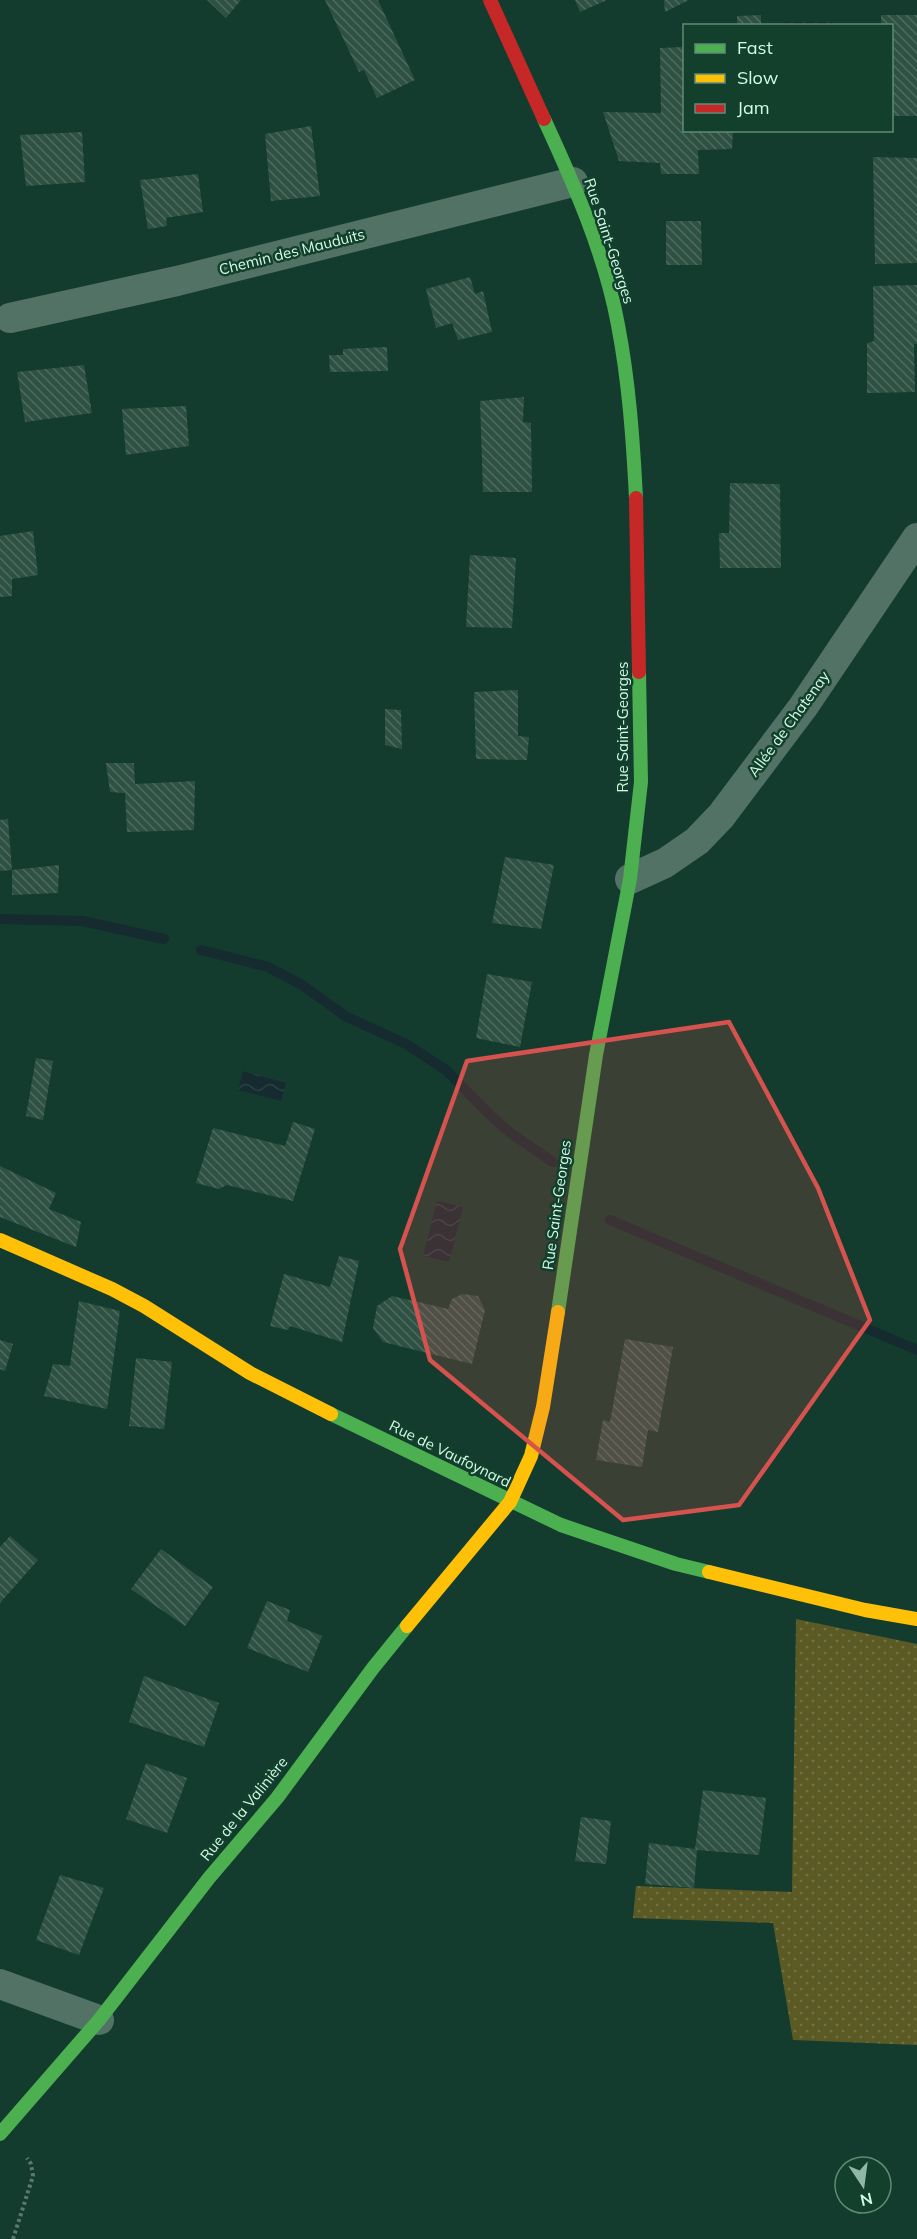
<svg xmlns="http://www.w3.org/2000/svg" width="917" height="2239" font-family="Mulish,sans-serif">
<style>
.grass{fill:url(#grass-dots)}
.water{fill:url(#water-waves)}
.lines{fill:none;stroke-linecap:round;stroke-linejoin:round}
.stream{stroke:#152b30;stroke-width:10}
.building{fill:url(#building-back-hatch)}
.path{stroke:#5c796d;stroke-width:4;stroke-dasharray:3 3;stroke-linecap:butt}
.street{stroke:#517265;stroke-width:30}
.fast{stroke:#4caf50;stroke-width:14}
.slow{stroke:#ffc107;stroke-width:14}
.jam{stroke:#c62828;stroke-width:14}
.marked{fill:#d5524e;fill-opacity:0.2;stroke:#d5524e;stroke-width:4.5;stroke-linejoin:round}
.labels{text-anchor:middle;stroke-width:5;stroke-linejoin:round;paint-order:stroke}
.street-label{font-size:15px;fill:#d3fbe6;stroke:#12402d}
</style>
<defs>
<pattern id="grass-dots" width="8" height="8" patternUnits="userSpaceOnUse" patternTransform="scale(1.5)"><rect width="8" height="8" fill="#5b5a24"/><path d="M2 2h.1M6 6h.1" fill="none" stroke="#727344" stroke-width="1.8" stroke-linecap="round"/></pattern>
<pattern id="water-waves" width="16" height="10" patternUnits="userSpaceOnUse" patternTransform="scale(1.5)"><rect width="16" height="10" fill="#152b30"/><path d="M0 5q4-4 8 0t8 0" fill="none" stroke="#2b4044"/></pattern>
<pattern id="building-back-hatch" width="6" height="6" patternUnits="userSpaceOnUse" patternTransform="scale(1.5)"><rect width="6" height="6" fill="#2f5144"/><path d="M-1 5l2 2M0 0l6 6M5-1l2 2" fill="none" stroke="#4c6b5f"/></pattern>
</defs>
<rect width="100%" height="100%" fill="#133c2e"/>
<path class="grass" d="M 796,1619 L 917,1644 L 917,2045 L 793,2040 L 773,1923 L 633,1918 L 636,1886 L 792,1892 Z"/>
<path class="water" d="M 784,22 L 832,22 L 832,25 L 784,25 Z
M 243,1071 L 286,1083 L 281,1101 L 238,1090 Z
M 437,1201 L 463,1207 L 449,1262 L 423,1256 Z"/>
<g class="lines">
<path class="stream" d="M 0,919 L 83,921 L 164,939
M 201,950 L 268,967 L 302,985 L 347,1017 L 406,1044 L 446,1070 L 491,1116 L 512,1134 L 553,1162
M 610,1220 L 917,1350"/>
</g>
<path class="building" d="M 207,0 L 241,0 L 226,18 Z
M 325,0 L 378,0 L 415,80 L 377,98 L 364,70 L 359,72 Z
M 575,0 L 607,0 L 580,12 Z
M 664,0 L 689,0 L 665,12 Z
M 761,15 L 761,26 L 737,26 L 737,16 Z
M 881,15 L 917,15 L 917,116 L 892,116 L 892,26 L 881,26 Z
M 684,47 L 684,130 L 733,130 L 732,149 L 698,150 L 699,174 L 661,174 L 660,163 L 619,161 L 603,112 L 661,113 L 660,48 Z
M 311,126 L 320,196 L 271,201 L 265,134 Z
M 82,132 L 85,182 L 26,186 L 20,135 Z
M 873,157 L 917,158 L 917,263 L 875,264 Z
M 198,174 L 203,212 L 166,218 L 167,226 L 148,229 L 140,180 Z
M 666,221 L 701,221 L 702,265 L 666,265 Z
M 470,277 L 475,294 L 483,291 L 492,332 L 458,340 L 452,323 L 436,328 L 426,289 Z
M 917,285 L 917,344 L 914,344 L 915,392 L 867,393 L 867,343 L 874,341 L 873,286 Z
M 387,347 L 388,371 L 330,372 L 329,355 L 343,355 L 343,349 Z
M 84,365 L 92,413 L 25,422 L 17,372 Z
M 524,397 L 523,422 L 531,423 L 532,492 L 483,492 L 480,401 Z
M 186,406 L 189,446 L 126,455 L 122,409 Z
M 730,483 L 780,484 L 781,568 L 720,568 L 719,533 L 729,533 Z
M 33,531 L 38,575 L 12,579 L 12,596 L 0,597 L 0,536 Z
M 470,555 L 516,558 L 512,628 L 466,627 Z
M 518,690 L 518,736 L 529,737 L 527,760 L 476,759 L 474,692 Z
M 385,709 L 401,710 L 402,749 L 385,745 Z
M 106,763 L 134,763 L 135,784 L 195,781 L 194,830 L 127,832 L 125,793 L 110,792 Z
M 8,819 L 12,870 L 0,871 L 0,820 Z
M 505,857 L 554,865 L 541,929 L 492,923 Z
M 59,865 L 58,893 L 12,895 L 12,870 Z
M 487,974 L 532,982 L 520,1047 L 476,1038 Z
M 36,1058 L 53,1061 L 43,1120 L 26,1116 Z
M 293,1122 L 315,1129 L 293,1201 L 227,1185 L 219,1189 L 196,1183 L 213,1128 L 285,1146 Z
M 0,1166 L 56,1193 L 49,1209 L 81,1222 L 76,1247 L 0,1217 Z
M 339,1256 L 359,1261 L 342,1342 L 290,1326 L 288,1330 L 270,1326 L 284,1274 L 330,1287 Z
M 462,1294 L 478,1296 L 485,1310 L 472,1364 L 383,1342 L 373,1328 L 377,1306 L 392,1296 L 448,1309 L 452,1299 Z
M 79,1301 L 120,1311 L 107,1409 L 44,1396 L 53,1364 L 70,1366 Z
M 625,1339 L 673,1347 L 658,1432 L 648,1430 L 642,1467 L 596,1460 L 603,1420 L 610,1422 Z
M 0,1340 L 13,1344 L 5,1371 L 0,1369 Z
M 136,1358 L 172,1362 L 164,1429 L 129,1426 Z
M 10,1536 L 38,1560 L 0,1603 L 0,1547 Z
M 161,1549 L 213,1587 L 185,1626 L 131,1589 Z
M 267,1601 L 290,1610 L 287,1621 L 322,1636 L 308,1672 L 247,1648 Z
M 144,1676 L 219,1703 L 204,1747 L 129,1722 Z
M 146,1763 L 187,1778 L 167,1833 L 126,1819 Z
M 703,1790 L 766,1798 L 759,1855 L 697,1850 L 694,1888 L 645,1884 L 649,1843 L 695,1849 Z
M 581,1817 L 611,1821 L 606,1864 L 575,1861 Z
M 60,1875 L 104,1888 L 79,1955 L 36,1940 Z"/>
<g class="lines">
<path class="path" d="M 13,2239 L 33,2176 L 31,2164 L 27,2158"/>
<path class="street" d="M 10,318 L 177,281 L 573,182
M 630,879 L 665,863 L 697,841 L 721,816 L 803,707 L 917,538
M 0,1984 L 99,2020"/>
<path class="fast" d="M 544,119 C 574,184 605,254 618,325 C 629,382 633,440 636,498
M 558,1312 L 596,1055 L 630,879 L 641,782 L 639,672
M 331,1414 L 561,1525 L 676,1564 L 709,1572
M 0,2134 L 99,2020 L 209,1878 L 277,1798 L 373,1668 L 407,1626"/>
<path class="slow" d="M 0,1240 L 112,1289 L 144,1306 L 250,1373 L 331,1414
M 709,1572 L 865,1610 L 917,1619
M 407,1626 L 510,1502 L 531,1456 L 543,1407 L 558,1312"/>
<path class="jam" d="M 490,0 L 544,119
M 636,498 L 639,672"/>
</g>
<path class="marked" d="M 729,1022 L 818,1188 L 870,1320 L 739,1505 L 623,1520 L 430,1360 L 400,1249 L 467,1061 Z"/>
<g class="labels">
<g class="street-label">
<text transform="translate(609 241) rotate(72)" y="5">Rue Saint-Georges</text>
<text transform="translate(292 252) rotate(-14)" y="5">Chemin des Mauduits</text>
<text transform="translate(789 724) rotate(-54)" y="5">Allée de Chatenay</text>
<text transform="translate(623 727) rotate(-90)" y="5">Rue Saint-Georges</text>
<text transform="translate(557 1205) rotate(-82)" y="5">Rue Saint-Georges</text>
<text transform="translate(450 1454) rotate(26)" y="5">Rue de Vaufoynard</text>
<text transform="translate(244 1809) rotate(-51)" y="5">Rue de la Valinière</text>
</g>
</g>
<rect x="683" y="24" width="210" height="108" fill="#12402d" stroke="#5f8b77" stroke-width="1.5"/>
<rect x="695" y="44" width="30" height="9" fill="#4caf50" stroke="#5f8b77" stroke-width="1.5"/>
<text x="737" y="54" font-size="18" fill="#d3fbe6">Fast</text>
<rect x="695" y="74" width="30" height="9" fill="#ffc107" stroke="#5f8b77" stroke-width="1.5"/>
<text x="737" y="84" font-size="18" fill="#d3fbe6">Slow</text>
<rect x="695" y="104" width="30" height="9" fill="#c62828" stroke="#5f8b77" stroke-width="1.5"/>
<text x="737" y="114" font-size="18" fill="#d3fbe6">Jam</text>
<g transform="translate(863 2185) rotate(167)"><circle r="28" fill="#12402d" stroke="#5f8b77" stroke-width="1.5"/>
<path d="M0-4.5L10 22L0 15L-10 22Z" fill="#90b8a6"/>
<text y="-9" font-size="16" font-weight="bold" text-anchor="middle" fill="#d3fbe6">N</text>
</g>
</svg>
